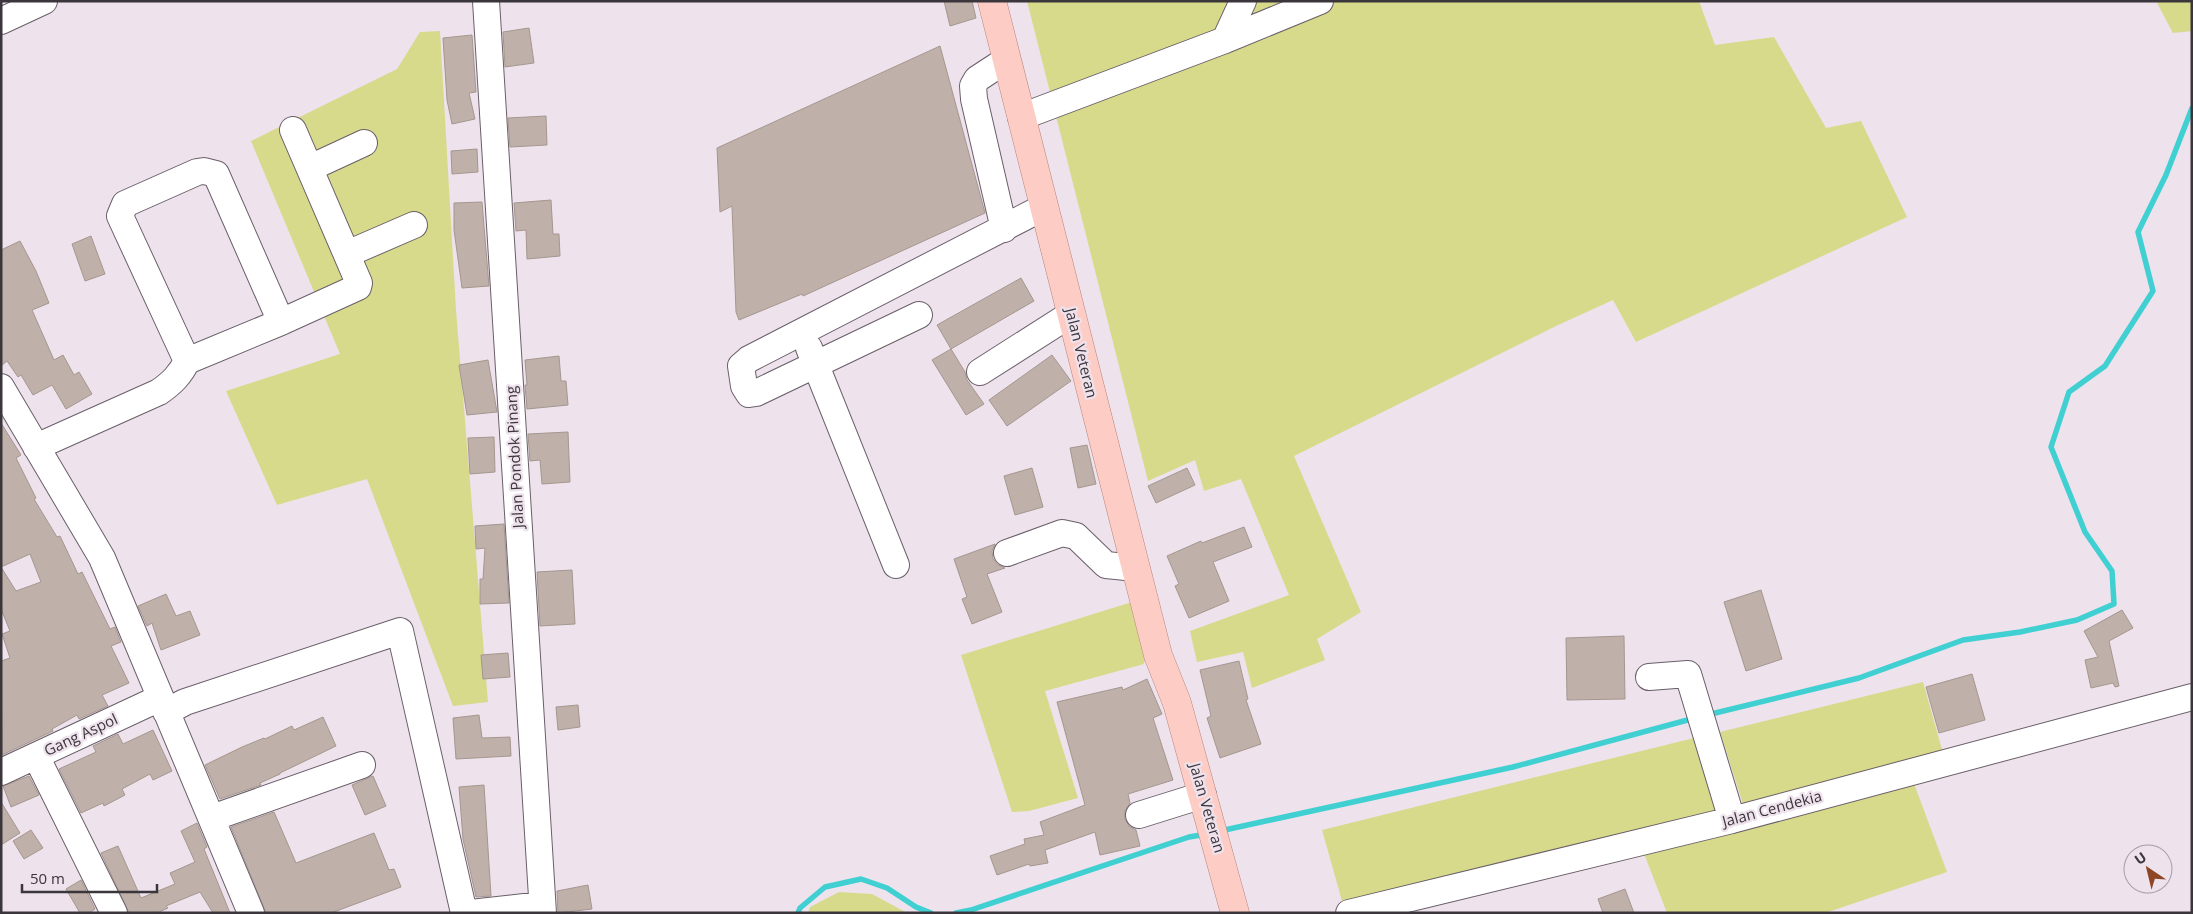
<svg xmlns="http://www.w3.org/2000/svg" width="2193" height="914" font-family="'Open Sans',sans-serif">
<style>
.green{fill:#d7da8b}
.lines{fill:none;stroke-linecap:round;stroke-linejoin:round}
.stream{stroke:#40d0d2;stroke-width:5.5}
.building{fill:#bfb1a9;stroke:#a5978f}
.minor-casing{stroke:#695f69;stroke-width:28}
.major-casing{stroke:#b8827b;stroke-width:29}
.minor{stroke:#fff;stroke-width:26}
.major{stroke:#fdcdc5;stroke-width:28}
.labels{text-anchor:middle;stroke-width:4.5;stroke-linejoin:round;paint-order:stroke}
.street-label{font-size:15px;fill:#3b363b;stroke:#eee2ed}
</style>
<rect width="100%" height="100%" fill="#eee2ed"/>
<path class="green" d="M 1027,1 L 1699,1 L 1715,45 L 1774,37 L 1826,128 L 1861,121 L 1907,217 L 1636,342 L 1613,300 L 1556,326 L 1294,456 L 1361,612 L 1317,639 L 1325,660 L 1252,688 L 1243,652 L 1197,662 L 1190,631 L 1289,595 L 1241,479 L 1204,491 L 1195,460 L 1148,481 Z
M 2156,1 L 2192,1 L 2192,31 L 2173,33 Z
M 440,31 L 456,310 L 488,702 L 453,706 L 367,479 L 277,505 L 226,391 L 340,354 L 251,141 L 397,69 L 420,32 Z
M 1132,602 L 1146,653 L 1144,664 L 1045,691 L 1078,798 L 1029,811 L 1012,812 L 961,655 Z
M 1923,682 L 1943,753 L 1743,804 L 1720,732 Z
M 1702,736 L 1723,811 L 1342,901 L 1322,830 Z
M 1913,781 L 1947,872 L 1825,913 L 1667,913 L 1643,851 Z
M 839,892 L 872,894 L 907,913 L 808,913 L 810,907 Z"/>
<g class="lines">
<path class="stream" d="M 1707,715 L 1859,678 L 1963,640 L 2020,632 L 2077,620 L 2114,604 L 2112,571 L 2085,532 L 2051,447 L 2069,392 L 2105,366 L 2153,291 L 2138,232 L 2166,175 L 2192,108
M 1220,831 L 1513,767 L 1695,718
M 798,913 L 800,908 L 825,887 L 861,879 L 887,888 L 916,907 L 931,913
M 956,913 L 971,910 L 1189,837 L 1207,834"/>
</g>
<path class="building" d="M 944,1 L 972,1 L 976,18 L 950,26 Z
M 529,28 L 534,63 L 505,67 L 503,32 Z
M 472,35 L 476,92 L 469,93 L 475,119 L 452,124 L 447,100 L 443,38 Z
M 940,46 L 985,213 L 803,296 L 802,294 L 739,320 L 736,312 L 732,206 L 720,212 L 717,148 Z
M 546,116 L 547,145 L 510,147 L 508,118 Z
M 477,149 L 478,172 L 452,174 L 451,151 Z
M 551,200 L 553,234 L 559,234 L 560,256 L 527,259 L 526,230 L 516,231 L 514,203 Z
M 482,202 L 489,286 L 462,288 L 454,230 L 454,203 Z
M 91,236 L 105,274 L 85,281 L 72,244 Z
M 20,241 L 36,271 L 49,303 L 32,310 L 54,360 L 63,355 L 74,375 L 79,372 L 92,394 L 66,409 L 52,385 L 33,395 L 21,375 L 18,377 L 7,361 L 1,366 L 1,250 Z
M 1021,278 L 1034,301 L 951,349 L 937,325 Z
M 951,349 L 965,372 L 967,380 L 984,404 L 966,415 L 932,360 Z
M 1052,355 L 1071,381 L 1007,426 L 989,400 Z
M 559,356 L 561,381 L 566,381 L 568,405 L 527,409 L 525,385 L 527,385 L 525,360 Z
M 488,360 L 497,412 L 467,415 L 459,365 Z
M 1,423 L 21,455 L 16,458 L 36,498 L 34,499 L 57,537 L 60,536 L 78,574 L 82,572 L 110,629 L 115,627 L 121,642 L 111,646 L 129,683 L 102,695 L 108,706 L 79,719 L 77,715 L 52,729 L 53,731 L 2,755 L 1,661 L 10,658 L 2,634 L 10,631 L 1,609 L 1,567 L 16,591 L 41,582 L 30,554 L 1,567 Z
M 568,432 L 570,482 L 542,484 L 540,460 L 530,461 L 528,434 Z
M 494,437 L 495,472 L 470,474 L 468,438 Z
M 1087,445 L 1096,484 L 1078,488 L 1070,448 Z
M 1032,468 L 1043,507 L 1015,515 L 1004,476 Z
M 1187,468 L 1195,485 L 1156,503 L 1148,486 Z
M 504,524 L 509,603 L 480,604 L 480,579 L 483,579 L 485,548 L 476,549 L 475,526 Z
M 1244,527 L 1252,547 L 1213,562 L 1229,601 L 1189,618 L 1175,586 L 1179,584 L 1167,556 L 1201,541 L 1202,543 Z
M 995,544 L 992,551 L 993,559 L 998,565 L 1005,568 L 987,574 L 1002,612 L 972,624 L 962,599 L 967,597 L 954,559 Z
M 572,570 L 575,624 L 540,626 L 537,572 Z
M 1761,590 L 1782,659 L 1746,671 L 1724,602 Z
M 166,594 L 176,616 L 190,611 L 200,635 L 161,650 L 152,623 L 147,626 L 138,606 Z
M 2122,610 L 2133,628 L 2109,641 L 2119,686 L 2115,687 L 2113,683 L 2091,688 L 2085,660 L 2098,657 L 2084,631 Z
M 1624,636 L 1625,699 L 1567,700 L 1566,638 Z
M 508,653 L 510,677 L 483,679 L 481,655 Z
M 1239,661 L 1248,699 L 1246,700 L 1261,744 L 1220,758 L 1207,718 L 1211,716 L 1200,670 Z
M 1972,674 L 1985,720 L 1939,733 L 1926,687 Z
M 1147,679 L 1162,714 L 1153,718 L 1173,780 L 1128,794 L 1130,803 L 1125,811 L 1125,819 L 1129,826 L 1136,830 L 1140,846 L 1100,855 L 1095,832 L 1045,850 L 1048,863 L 1030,866 L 1029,864 L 997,875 L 990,856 L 1025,844 L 1024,839 L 1044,835 L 1040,822 L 1085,805 L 1057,702 L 1122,687 L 1123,690 Z
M 578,705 L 580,727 L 558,730 L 556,707 Z
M 479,715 L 482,738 L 510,737 L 511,756 L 456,759 L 453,718 Z
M 323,717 L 336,746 L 280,773 L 280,774 L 260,783 L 261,785 L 220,799 L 205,765 L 242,747 L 264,738 L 265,739 L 292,726 L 294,730 Z
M 153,730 L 172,771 L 153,780 L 150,774 L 122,789 L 125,795 L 104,806 L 103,803 L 81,813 L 59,769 L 96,752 L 93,746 L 118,734 L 123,744 Z
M 29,776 L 39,795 L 11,807 L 3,786 Z
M 373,776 L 386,806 L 365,815 L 352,785 Z
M 484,785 L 491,896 L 476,897 L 463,839 L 459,787 Z
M 1,802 L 20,833 L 1,845 Z
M 274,812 L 296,863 L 374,833 L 389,870 L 394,869 L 401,887 L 331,913 L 266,913 L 231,827 Z
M 197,823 L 207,847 L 204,849 L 230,913 L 213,913 L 200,892 L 166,906 L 168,908 L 157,913 L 129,913 L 101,853 L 118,846 L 141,898 L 175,884 L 170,873 L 195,862 L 181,831 Z
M 31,830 L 43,848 L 24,859 L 13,841 Z
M 81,880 L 95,909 L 89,913 L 80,913 L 66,889 Z
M 588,885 L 592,909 L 558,913 L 557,891 Z
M 1625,889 L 1634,913 L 1603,913 L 1598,899 Z"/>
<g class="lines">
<defs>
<path id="minor" d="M 486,1 L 543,913
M 1,21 L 44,1
M 1225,40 L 1243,1
M 1021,117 L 1225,40 L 1320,1
M 310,168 L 364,143
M 1004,229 L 974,99 L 973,86 L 977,79 L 1006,60
M 347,254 L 414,225
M 919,315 L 756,393 L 749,394 L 744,386 L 741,366 L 749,359 L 1044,207
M 281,322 L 358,287 L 359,283 L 293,130
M 809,348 L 896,565
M 980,372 L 1071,314
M 1,387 L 102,558 L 251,913
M 36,447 L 159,392 C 172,383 180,375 187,361 L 120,216 L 125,204 L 197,172 L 204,171 L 216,174 L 281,322 L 187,361
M 1007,553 L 1062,533 L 1076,536 L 1106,565 L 1136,568
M 1649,677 L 1688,674 L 1732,820
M 166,712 L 185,702 L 400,631 L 464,913
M 36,756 L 114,913
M 1,772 L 160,698
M 1139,815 L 1203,795
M 212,818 L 362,765
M 471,913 L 542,905
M 1349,913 L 1732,820 L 2192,697"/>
<path id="major" d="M 992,1 L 1158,655 L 1177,703 L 1235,913"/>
</defs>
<use href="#minor" class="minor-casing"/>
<use href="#major" class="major-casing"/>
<use href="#minor" class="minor"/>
<use href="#major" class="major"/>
</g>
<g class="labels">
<g class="street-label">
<text transform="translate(1081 353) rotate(76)" y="5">Jalan Veteran</text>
<text transform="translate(515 457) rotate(-93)" y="5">Jalan Pondok Pinang</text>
<text transform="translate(81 735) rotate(-25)" y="5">Gang Aspol</text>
<text transform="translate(1207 808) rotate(74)" y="5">Jalan Veteran</text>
<text transform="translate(1772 809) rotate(-15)" y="5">Jalan Cendekia</text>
</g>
</g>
<rect width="2193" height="914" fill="none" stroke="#3b363b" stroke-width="5"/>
<g transform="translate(2148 869) rotate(325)"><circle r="24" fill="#eee2ed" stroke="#a69da6"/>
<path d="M0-4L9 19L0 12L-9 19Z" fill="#8e4625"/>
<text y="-8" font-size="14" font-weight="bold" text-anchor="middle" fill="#3b363b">U</text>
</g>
<path d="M22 884v8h135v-8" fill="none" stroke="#3b363b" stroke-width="2.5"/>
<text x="30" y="884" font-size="15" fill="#3b363b" stroke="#eee2ed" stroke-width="4" paint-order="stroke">50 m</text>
</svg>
